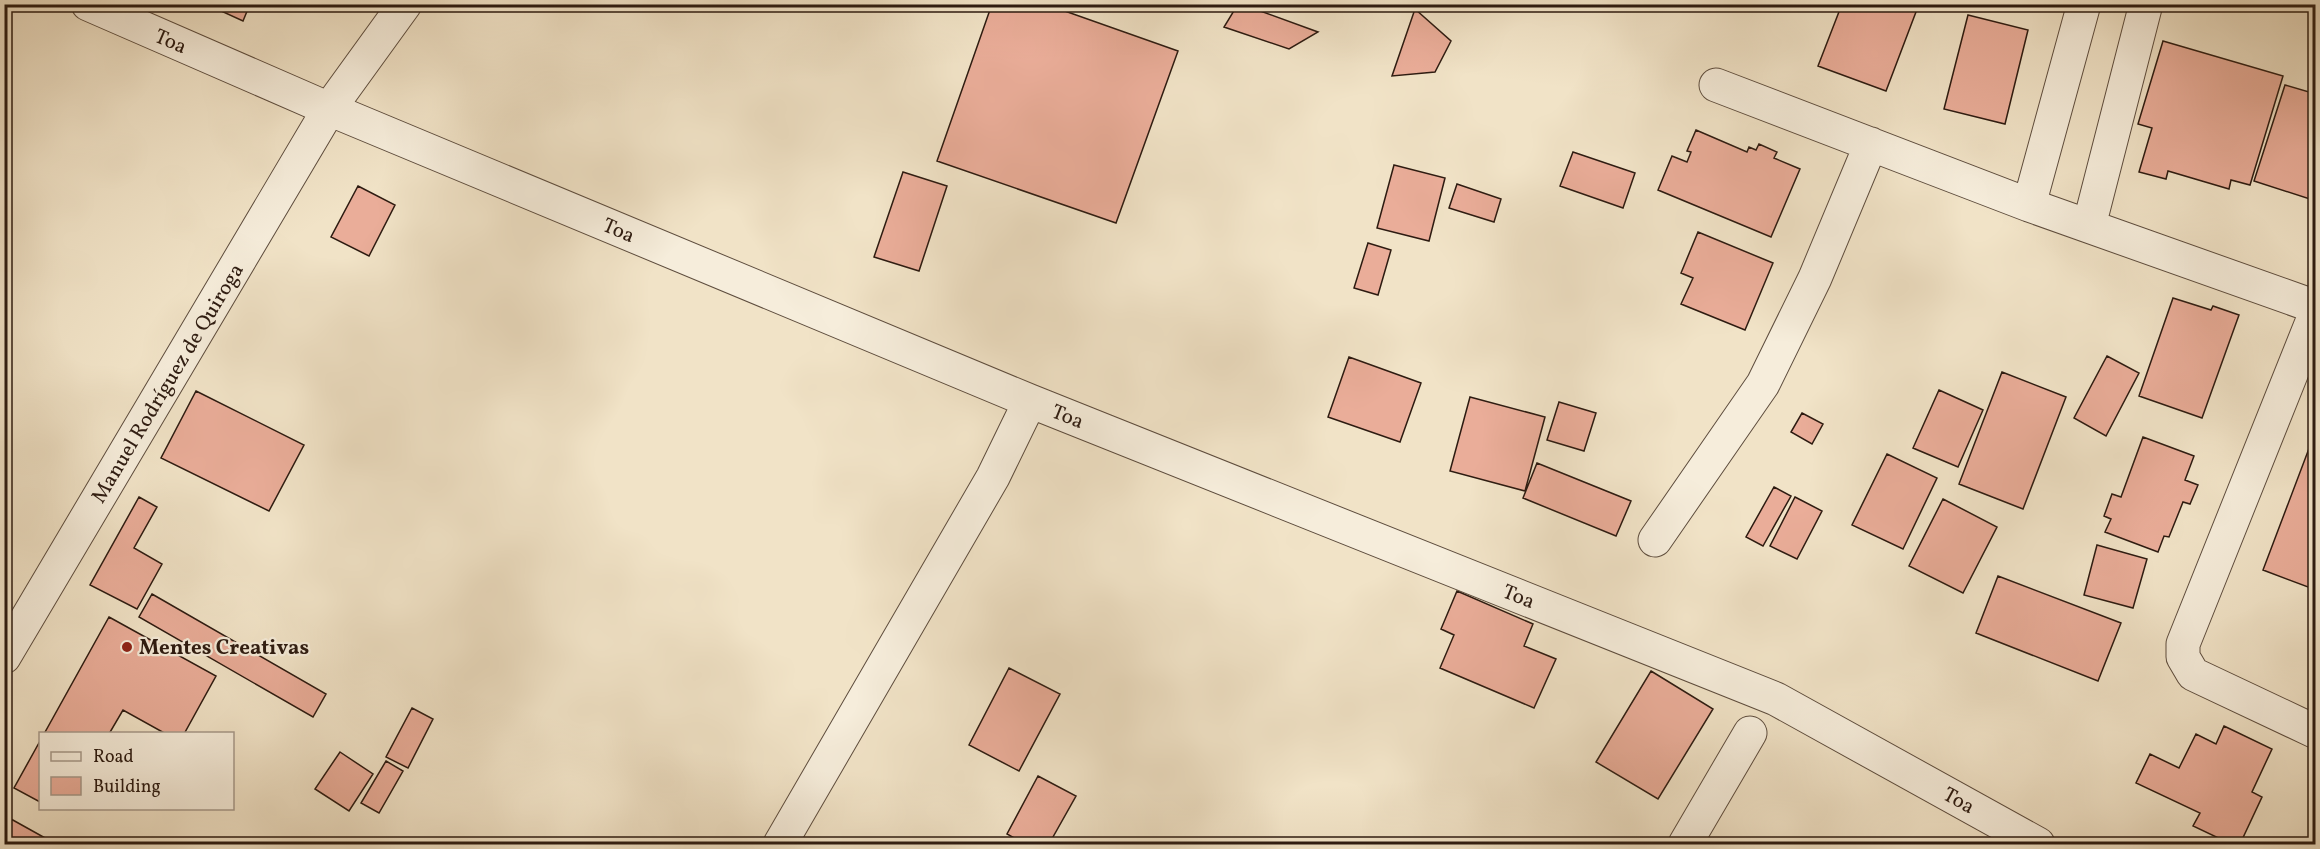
<svg xmlns="http://www.w3.org/2000/svg" width="2320" height="849" font-family="Vollkorn,serif">
<style>
.building{fill:#eaad99;stroke:#2d1b11;stroke-width:1.5}
.lines{fill:none;stroke-linecap:round;stroke-linejoin:round}
.minor-casing{stroke:#5e4d3e;stroke-width:35}
.minor{stroke:#f6eddb;stroke-width:33}
.poi-dot{fill:#8f2418;stroke:#f6eddb;stroke-width:2}
.labels{text-anchor:middle;stroke-width:4.5;stroke-linejoin:round;paint-order:stroke}
.street-label{font-size:21px;fill:#2d1b11;stroke:#f6eddb}
.poi-label{font-size:21px;font-weight:bold;fill:#2d1b11;stroke:#f6eddb;text-anchor:start}
</style>
<rect width="100%" height="100%" fill="#f1e3c7"/>
<filter id="stains"><feTurbulence type="fractalNoise" baseFrequency=".00333" numOctaves="4"/><feColorMatrix values="0 0 0 0 .2 0 0 0 0 .09 0 0 0 0 .02 0 0 0 .5 -.17"/></filter>
<radialGradient id="worn" r=".72"><stop offset=".6" stop-color="#630" stop-opacity="0"/><stop offset="1" stop-color="#630" stop-opacity=".3"/></radialGradient>
<path class="building" d="M 211,4 L 250,4 L 243,21 L 210,6 Z
M 992,4 L 1045,4 L 1178,51 L 1116,223 L 937,161 Z
M 1238,4 L 1241,4 L 1318,32 L 1289,49 L 1224,27 Z
M 1842,4 L 1919,4 L 1886,91 L 1818,66 Z
M 1415,9 L 1451,41 L 1435,72 L 1392,76 Z
M 1968,15 L 2028,30 L 2005,124 L 1944,109 Z
M 2163,41 L 2283,76 L 2250,185 L 2231,180 L 2229,189 L 2168,171 L 2166,179 L 2139,172 L 2152,128 L 2138,124 Z
M 2285,85 L 2316,94 L 2316,201 L 2254,181 Z
M 1696,130 L 1747,152 L 1749,147 L 1756,150 L 1759,144 L 1777,152 L 1774,158 L 1800,169 L 1771,237 L 1658,190 L 1672,156 L 1687,162 L 1691,152 L 1687,151 Z
M 1573,152 L 1635,173 L 1623,208 L 1560,186 Z
M 1394,165 L 1445,178 L 1429,241 L 1377,228 Z
M 903,172 L 947,186 L 919,271 L 874,257 Z
M 1457,184 L 1501,199 L 1494,222 L 1449,208 Z
M 358,186 L 395,205 L 369,256 L 331,237 Z
M 1698,232 L 1773,263 L 1745,330 L 1681,304 L 1693,278 L 1681,273 Z
M 1368,243 L 1391,250 L 1378,295 L 1354,288 Z
M 2173,298 L 2211,310 L 2213,306 L 2239,315 L 2202,418 L 2139,396 Z
M 2107,356 L 2139,373 L 2106,436 L 2074,418 Z
M 1349,357 L 1421,383 L 1400,442 L 1328,417 Z
M 2002,372 L 2066,397 L 2023,509 L 1959,484 Z
M 1939,390 L 1983,410 L 1958,467 L 1913,448 Z
M 196,391 L 304,445 L 269,511 L 161,458 Z
M 1470,397 L 1545,417 L 1525,491 L 1450,471 Z
M 1559,402 L 1596,413 L 1584,451 L 1547,440 Z
M 1802,413 L 1823,424 L 1812,444 L 1791,432 Z
M 2316,430 L 2316,590 L 2263,570 Z
M 2143,437 L 2194,456 L 2185,480 L 2198,485 L 2190,504 L 2183,502 L 2169,537 L 2164,536 L 2158,552 L 2105,532 L 2111,519 L 2104,516 L 2112,494 L 2121,497 Z
M 1887,454 L 1937,478 L 1903,549 L 1852,525 Z
M 1537,463 L 1631,501 L 1616,536 L 1523,498 Z
M 1774,487 L 1791,496 L 1763,546 L 1746,537 Z
M 139,497 L 157,507 L 134,548 L 162,564 L 137,609 L 90,585 Z
M 1795,497 L 1822,511 L 1797,559 L 1770,546 Z
M 1943,499 L 1997,527 L 1963,593 L 1909,566 Z
M 2097,545 L 2147,559 L 2133,608 L 2084,595 Z
M 1998,576 L 2121,623 L 2098,681 L 1976,633 Z
M 1457,591 L 1533,624 L 1524,646 L 1556,659 L 1534,708 L 1440,668 L 1454,635 L 1441,629 Z
M 152,594 L 326,694 L 313,717 L 139,617 Z
M 109,617 L 216,676 L 184,734 L 166,734 L 123,710 L 109,734 L 44,734 Z
M 1009,668 L 1060,694 L 1019,771 L 969,745 Z
M 1651,671 L 1713,709 L 1658,799 L 1596,762 Z
M 412,708 L 433,719 L 408,768 L 386,757 Z
M 2224,726 L 2272,749 L 2252,792 L 2262,797 L 2240,844 L 2231,844 L 2193,826 L 2200,813 L 2136,783 L 2150,754 L 2179,768 L 2196,734 L 2216,744 Z
M 40,741 L 40,802 L 14,788 Z
M 340,752 L 373,774 L 349,811 L 315,789 Z
M 386,761 L 403,771 L 379,813 L 361,803 Z
M 1038,776 L 1076,796 L 1049,844 L 1025,844 L 1007,834 Z
M 11,819 L 56,844 L 4,844 L 4,829 Z"/>
<g class="lines">
<defs>
<path id="minor" d="M 88,4 L 329,109 L 1030,401 L 1776,699 L 2038,844
M 1716,85 L 2029,205 L 2316,307
M 2029,205 L 2084,4
M 2089,226 L 2146,4
M 2316,312 L 2183,644 L 2183,657 L 2193,674 L 2316,732
M 1655,540 L 1763,384 L 1815,278 L 1871,144
M 4,657 L 329,109 L 405,4
M 780,844 L 993,477 L 1030,401
M 1685,844 L 1750,733"/>
</defs>
<use href="#minor" class="minor-casing"/>
<use href="#minor" class="minor"/>
</g>
<circle class="poi-dot" cx="127" cy="647" r="6"/>
<g class="labels">
<g class="street-label">
<text transform="translate(171 41) rotate(23)" y="7">Toa</text>
<text transform="translate(619 230) rotate(23)" y="7">Toa</text>
<text transform="translate(167 383) rotate(-59)" y="7">Manuel Rodríguez de Quiroga</text>
<text transform="translate(1068 416) rotate(22)" y="7">Toa</text>
<text transform="translate(1519 596) rotate(22)" y="7">Toa</text>
<text transform="translate(1959 800) rotate(29)" y="7">Toa</text>
</g>
<g class="poi-label">
<text x="139" y="654">Mentes Creativas</text>
</g>
</g>
<rect width="2320" height="849" fill="none" stroke="#f1e3c7" stroke-width="24"/>
<rect x="6" y="6" width="2308" height="837" fill="none" stroke="#2d1b11" stroke-width="3"/>
<rect x="12" y="12" width="2296" height="825" fill="none" stroke="#2d1b11" stroke-width="1.5"/>
<rect x="39" y="732" width="195" height="78" fill="#f6eddb" stroke="#a6998a" stroke-width="1.5"/>
<rect x="51" y="752" width="30" height="9" fill="#f6eddb" stroke="#a6998a" stroke-width="1.5"/>
<text x="93" y="762" font-size="18" fill="#2d1b11">Road</text>
<rect x="51" y="777" width="30" height="18" fill="#eaad99" stroke="#a6998a" stroke-width="1.5"/>
<text x="93" y="792" font-size="18" fill="#2d1b11">Building</text>
<rect width="100%" height="100%" filter="url(#stains)"/>
<rect width="100%" height="100%" fill="url(#worn)"/>
</svg>
